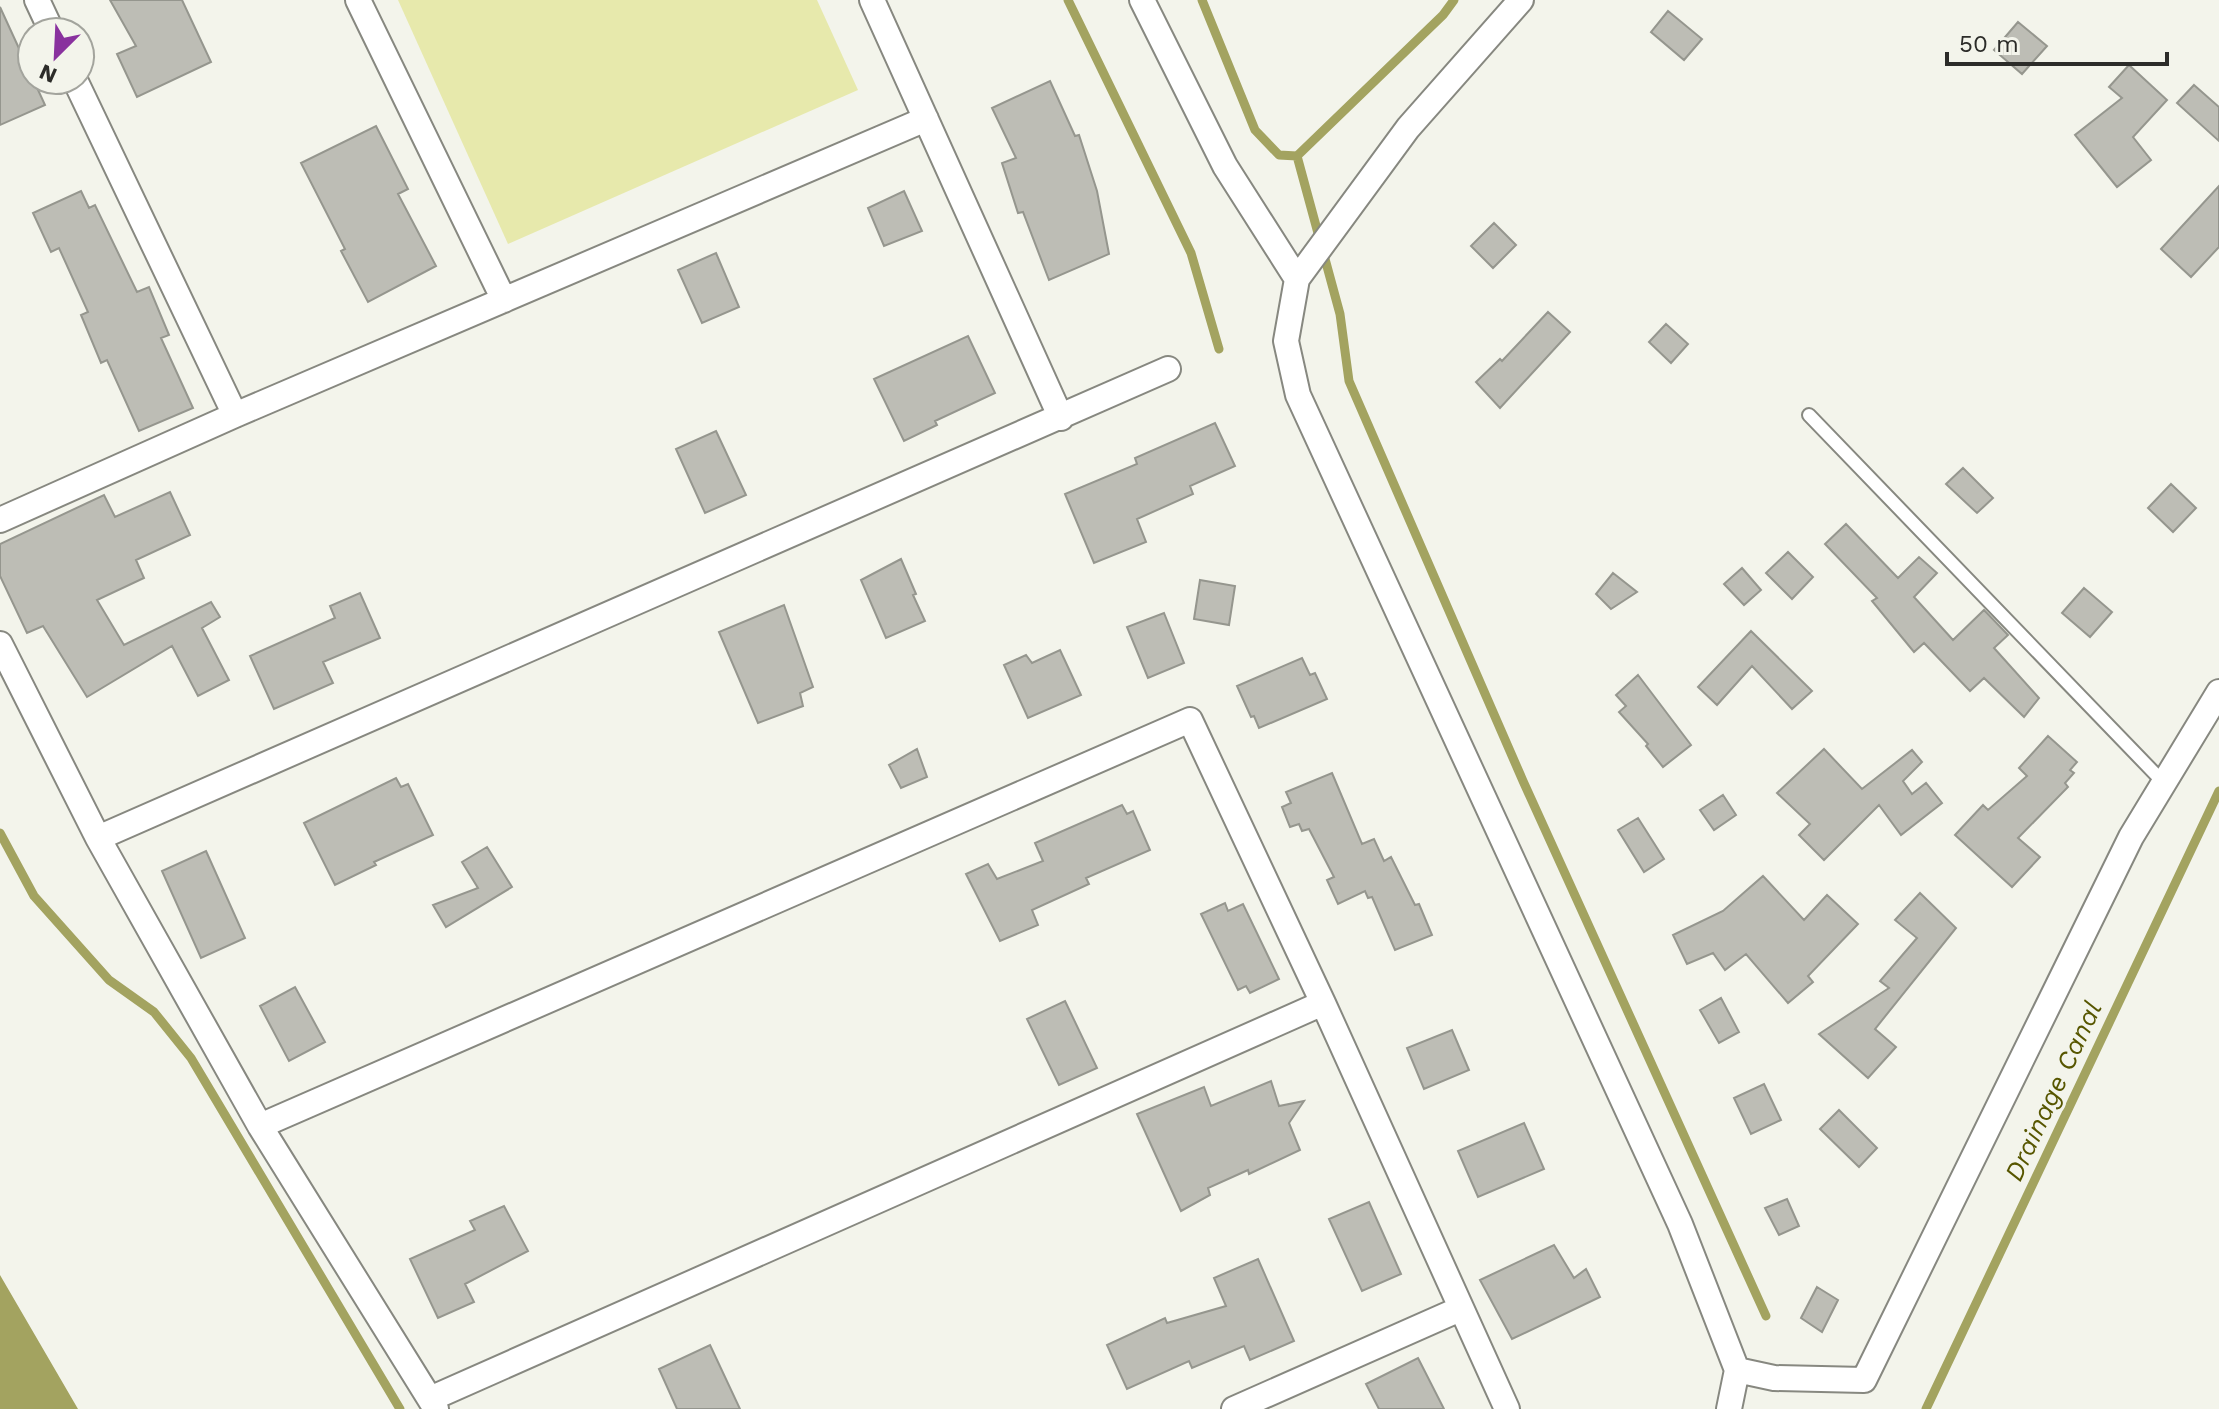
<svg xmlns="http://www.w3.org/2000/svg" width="2219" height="1409" font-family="'Work Sans',sans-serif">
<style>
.green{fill:#e7e9ac}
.water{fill:#a3a360}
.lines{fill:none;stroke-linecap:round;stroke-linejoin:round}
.stream{stroke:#a3a360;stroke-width:9}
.building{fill:#bdbdb5;stroke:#95968e;stroke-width:2}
.lane-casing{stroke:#878880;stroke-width:16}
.street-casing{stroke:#878880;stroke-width:28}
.lane{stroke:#fff;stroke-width:12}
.street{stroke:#fff;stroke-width:24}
.labels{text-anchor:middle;stroke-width:6;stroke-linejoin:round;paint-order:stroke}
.water-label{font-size:26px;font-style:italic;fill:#575600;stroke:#f3f4eb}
</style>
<rect width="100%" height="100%" fill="#f3f4eb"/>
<path class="green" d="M 398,0 L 817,0 L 858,90 L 508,244 Z"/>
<path class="water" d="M 0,1275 L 78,1409 L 79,1409 L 0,1409 Z"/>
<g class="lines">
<path class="stream" d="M 1068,0 L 1191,253 L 1219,349
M 1202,0 L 1255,130 L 1279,155 L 1297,156 L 1443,15 L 1454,0
M 1297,156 L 1340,314 L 1349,381 L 1523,781 L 1766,1316
M 0,833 L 34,896 L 109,980 L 154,1012 L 191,1058 L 400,1409
M 1926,1409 L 2219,791"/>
</g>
<path class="building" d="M 110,0 L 182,0 L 211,62 L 137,97 L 117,54 L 136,46 Z
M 0,7 L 45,105 L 0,125 Z
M 1668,11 L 1702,39 L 1684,60 L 1651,32 Z
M 2018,22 L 2047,46 L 2022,74 L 1994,50 Z
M 2129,65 L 2167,100 L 2133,137 L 2151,160 L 2117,187 L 2075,135 L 2122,98 L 2109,87 Z
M 1050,81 L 1075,136 L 1079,135 L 1097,191 L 1109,254 L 1049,280 L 1023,212 L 1018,213 L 1002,163 L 1016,158 L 992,108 Z
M 2194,85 L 2219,107 L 2219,141 L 2177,103 Z
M 376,126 L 408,189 L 398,194 L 436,266 L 368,302 L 341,251 L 345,249 L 301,163 Z
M 2219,186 L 2219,247 L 2191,277 L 2161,249 Z
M 81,191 L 89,208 L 95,205 L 137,292 L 149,287 L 169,335 L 161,338 L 193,408 L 139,431 L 107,360 L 101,363 L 81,315 L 88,312 L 59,248 L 51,252 L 33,213 Z
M 904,191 L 922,231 L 884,246 L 868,208 Z
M 1494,223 L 1516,245 L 1493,268 L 1471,246 Z
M 716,253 L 739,307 L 702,323 L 678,270 Z
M 1548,312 L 1570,332 L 1500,408 L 1476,382 L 1500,359 L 1502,361 Z
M 1666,324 L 1688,344 L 1671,363 L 1649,342 Z
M 968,336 L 995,393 L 935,421 L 937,425 L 904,441 L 874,379 Z
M 1215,423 L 1235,466 L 1190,486 L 1193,494 L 1137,519 L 1146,542 L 1094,563 L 1065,494 L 1137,464 L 1135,458 Z
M 716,431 L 746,495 L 705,513 L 676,449 Z
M 1963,468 L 1993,498 L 1977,513 L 1946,484 Z
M 2171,484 L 2196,508 L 2173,532 L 2148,508 Z
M 170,492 L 190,535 L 136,560 L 144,578 L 97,600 L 124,645 L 211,602 L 220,617 L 202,628 L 229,680 L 198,696 L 172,646 L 87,697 L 43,626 L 27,633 L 0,576 L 0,544 L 104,495 L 115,517 Z
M 1846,524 L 1898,578 L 1919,557 L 1937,573 L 1914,597 L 1953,640 L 1984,610 L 2008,635 L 1994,648 L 2039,698 L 2024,717 L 1984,678 L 1970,691 L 1924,643 L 1914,652 L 1872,601 L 1877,598 L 1825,544 Z
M 1788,552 L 1813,577 L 1792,599 L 1766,573 Z
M 901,559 L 916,594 L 913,595 L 925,621 L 886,638 L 861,580 Z
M 1742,568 L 1761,590 L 1744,605 L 1724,584 Z
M 1613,573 L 1637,592 L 1611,609 L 1596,594 Z
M 1200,580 L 1235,586 L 1229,625 L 1194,619 Z
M 2084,588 L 2112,612 L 2090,637 L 2062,613 Z
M 360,593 L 380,638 L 323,662 L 333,683 L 274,709 L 250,656 L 335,618 L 330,606 Z
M 784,605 L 813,687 L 800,693 L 803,706 L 758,723 L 719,632 Z
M 1164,613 L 1184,663 L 1148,678 L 1127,627 Z
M 1751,631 L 1812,691 L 1792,709 L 1752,666 L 1717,705 L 1698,687 Z
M 1060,650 L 1081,695 L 1028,718 L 1004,665 L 1026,655 L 1032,663 Z
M 1302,658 L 1310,675 L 1315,673 L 1327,699 L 1259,728 L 1254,716 L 1251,717 L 1237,686 Z
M 1638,675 L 1691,745 L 1663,767 L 1646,746 L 1648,744 L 1619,712 L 1626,706 L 1616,695 Z
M 2048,736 L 2077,762 L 2070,770 L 2074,773 L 2065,783 L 2068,787 L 2018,838 L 2040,857 L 2012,887 L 1955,835 L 1983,805 L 1988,810 L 2027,776 L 2019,768 Z
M 917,749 L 927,777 L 901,788 L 889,765 Z
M 1824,749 L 1862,789 L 1912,750 L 1922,762 L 1903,781 L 1912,794 L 1926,783 L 1942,803 L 1901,835 L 1879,805 L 1824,860 L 1799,835 L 1810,824 L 1777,793 Z
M 1332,773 L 1362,844 L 1374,839 L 1384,861 L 1391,857 L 1415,905 L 1419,904 L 1432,935 L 1395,950 L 1372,897 L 1368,898 L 1365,891 L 1338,904 L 1327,880 L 1334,877 L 1309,829 L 1302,831 L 1299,824 L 1290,827 L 1282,807 L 1291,803 L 1286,792 Z
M 396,778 L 401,787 L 408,784 L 433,835 L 374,862 L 376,865 L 335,885 L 304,823 Z
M 1723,795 L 1736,815 L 1714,830 L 1700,810 Z
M 1122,805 L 1127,814 L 1133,811 L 1150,850 L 1086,878 L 1089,884 L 1032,910 L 1038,925 L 1000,941 L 966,874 L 988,864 L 997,879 L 1043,861 L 1035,843 Z
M 1638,818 L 1664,859 L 1644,872 L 1618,830 Z
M 487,847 L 512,887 L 446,927 L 433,905 L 478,888 L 462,862 Z
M 206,851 L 245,938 L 201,958 L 162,871 Z
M 1763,876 L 1804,920 L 1827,895 L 1858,924 L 1808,976 L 1813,982 L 1788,1003 L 1746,954 L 1725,970 L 1713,953 L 1687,964 L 1673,935 L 1723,911 Z
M 1920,893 L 1956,928 L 1875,1029 L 1896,1047 L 1868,1078 L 1819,1034 L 1889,988 L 1880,981 L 1917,938 L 1895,920 Z
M 1225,903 L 1228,911 L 1243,904 L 1279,979 L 1250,993 L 1246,986 L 1238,990 L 1201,914 Z
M 295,987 L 325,1042 L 289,1061 L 260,1006 Z
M 1721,998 L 1739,1032 L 1719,1043 L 1700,1010 Z
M 1065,1001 L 1097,1068 L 1059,1085 L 1027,1019 Z
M 1452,1030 L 1469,1070 L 1424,1089 L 1407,1048 Z
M 1271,1081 L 1279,1106 L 1304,1101 L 1289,1123 L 1300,1150 L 1249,1174 L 1248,1170 L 1208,1188 L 1210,1195 L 1181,1211 L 1137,1114 L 1204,1087 L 1211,1106 Z
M 1764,1084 L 1781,1120 L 1751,1134 L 1734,1098 Z
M 1839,1110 L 1877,1148 L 1859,1167 L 1820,1129 Z
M 1524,1123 L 1544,1169 L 1478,1197 L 1458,1151 Z
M 1787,1199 L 1799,1226 L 1779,1235 L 1765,1208 Z
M 1369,1202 L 1401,1274 L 1362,1291 L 1329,1219 Z
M 504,1206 L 528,1251 L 465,1284 L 474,1302 L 438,1318 L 410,1259 L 475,1230 L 470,1221 Z
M 1554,1245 L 1574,1278 L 1586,1269 L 1600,1297 L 1512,1339 L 1480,1280 Z
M 1258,1259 L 1294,1341 L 1250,1360 L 1244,1346 L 1192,1368 L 1189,1361 L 1127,1389 L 1107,1345 L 1165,1318 L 1167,1323 L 1226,1306 L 1214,1278 Z
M 1817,1287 L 1838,1300 L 1822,1332 L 1801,1318 Z
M 710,1345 L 740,1409 L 677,1409 L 659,1369 Z
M 1418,1358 L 1444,1409 L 1379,1409 L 1366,1384 Z"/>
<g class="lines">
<defs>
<path id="lane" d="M 1809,415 L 2164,783"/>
<path id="street" d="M 37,0 L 52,32
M 358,0 L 504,300
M 872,0 L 1061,418
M 1142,0 L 1225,166 L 1297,279
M 1521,0 L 1408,128 L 1297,279 L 1286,341 L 1298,395 L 1680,1224 L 1737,1370 L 1729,1409
M 75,80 L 235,415
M 0,520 L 235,415 L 926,119
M 0,644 L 98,838 L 260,1126 L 436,1409
M 98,838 L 1168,369
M 260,1126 L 1190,720 L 1323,1003 L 1507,1409
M 1737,1370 L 1774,1378 L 1864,1380 L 2131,837 L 2219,692
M 430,1399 L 1323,1003
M 1234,1409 L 1460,1309"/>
</defs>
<use href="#lane" class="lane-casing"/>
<use href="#street" class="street-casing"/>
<use href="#lane" class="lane"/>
<use href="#street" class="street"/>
</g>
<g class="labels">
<g class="water-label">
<text transform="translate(2053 1091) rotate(-65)" y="9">Drainage Canal</text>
</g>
</g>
<g transform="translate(56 56) rotate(204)"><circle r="38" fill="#f3f4eb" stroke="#a3a49d" stroke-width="2"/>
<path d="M0-6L14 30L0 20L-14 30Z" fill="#89319e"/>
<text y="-12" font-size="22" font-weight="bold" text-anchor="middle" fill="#2c2c29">N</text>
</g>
<path d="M1947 52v12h220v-12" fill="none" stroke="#2c2c29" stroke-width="4"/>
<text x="1959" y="52" font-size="24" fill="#2c2c29" stroke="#f3f4eb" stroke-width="6" paint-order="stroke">50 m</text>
</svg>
